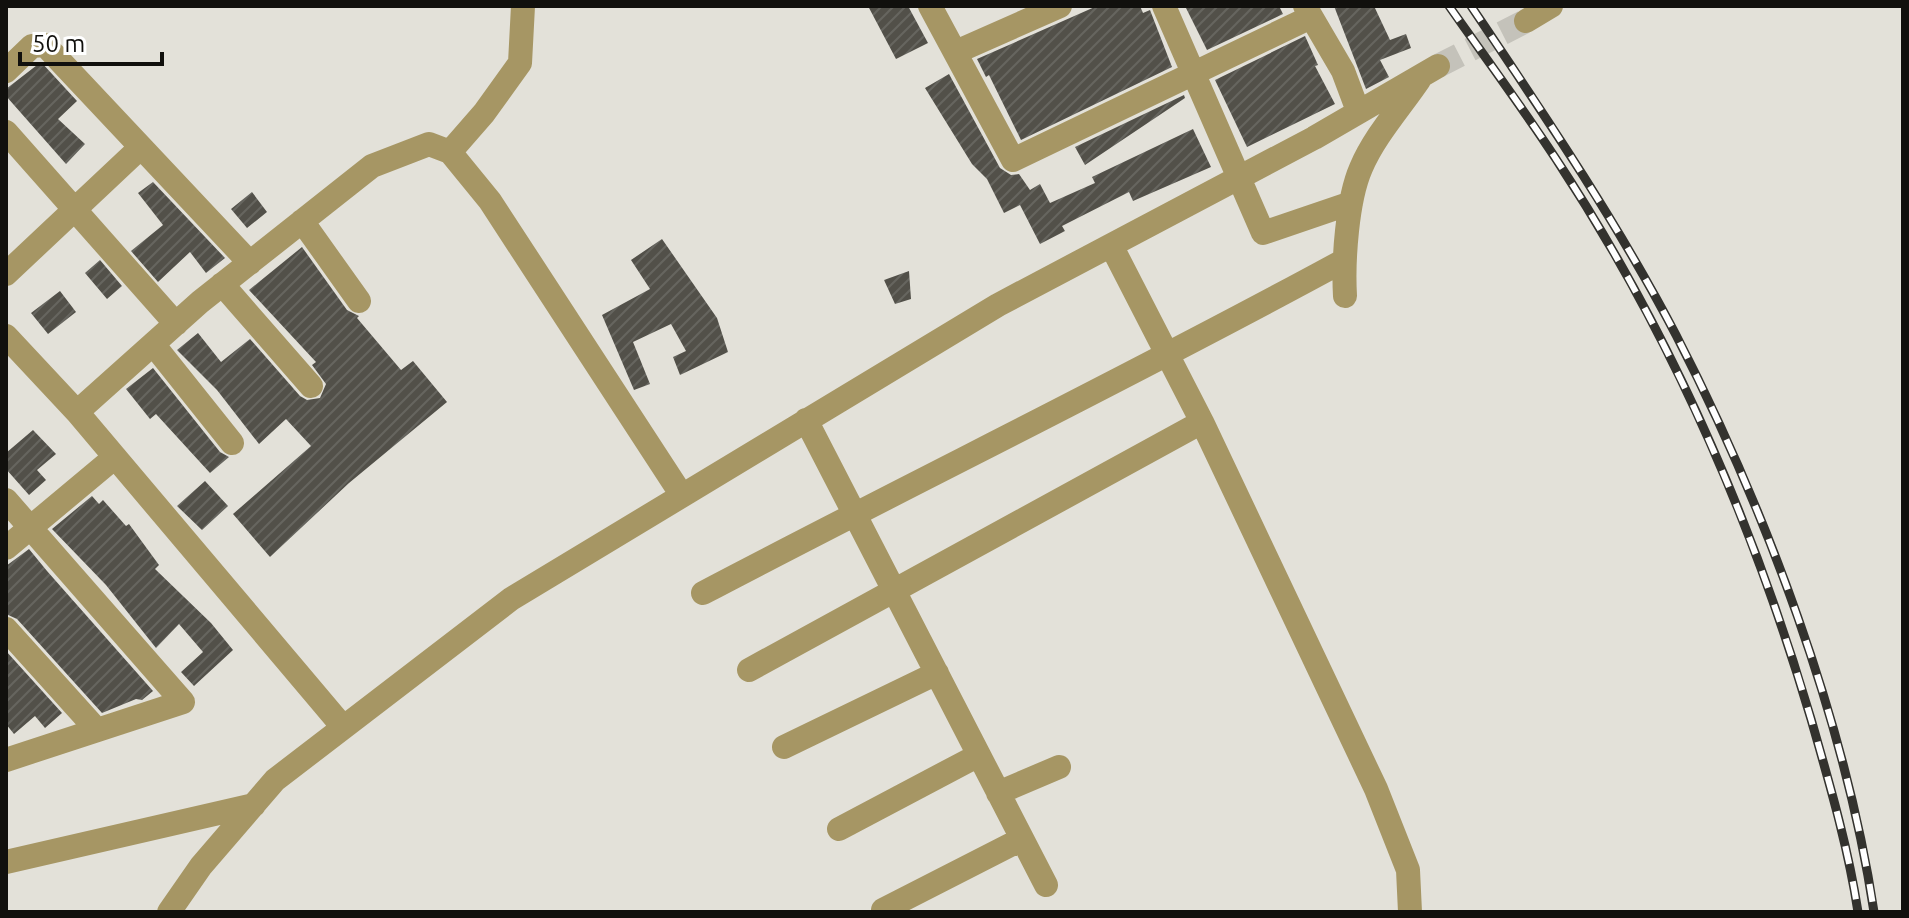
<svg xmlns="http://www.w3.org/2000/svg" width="1909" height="918" font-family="Ubuntu,sans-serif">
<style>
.building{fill:url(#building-hatch)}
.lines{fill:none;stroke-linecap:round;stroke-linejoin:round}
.minor-tunnel{stroke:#c4c2ba;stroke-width:24;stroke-dasharray:24 12;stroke-linecap:butt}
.minor{stroke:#a69664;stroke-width:24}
.rail-casing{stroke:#33322e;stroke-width:9}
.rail{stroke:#fff;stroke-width:6;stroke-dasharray:18;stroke-linecap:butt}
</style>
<defs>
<pattern id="building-hatch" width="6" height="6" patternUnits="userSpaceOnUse" patternTransform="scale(2)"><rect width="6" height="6" fill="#525049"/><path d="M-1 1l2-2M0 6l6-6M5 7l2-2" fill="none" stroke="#66655f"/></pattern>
</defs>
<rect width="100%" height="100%" fill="#e3e1d9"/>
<path class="building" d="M 868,6 L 908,6 L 928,43 L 896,59 Z
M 1097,6 L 1140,6 L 1143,13 L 1150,10 L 1172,67 L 1021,140 L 989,75 L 986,77 L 977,59 Z
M 1185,6 L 1279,6 L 1283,14 L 1207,50 Z
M 1334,6 L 1374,6 L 1390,40 L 1406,34 L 1411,48 L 1380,60 L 1389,77 L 1366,89 Z
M 1305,36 L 1318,65 L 1315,66 L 1335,104 L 1247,147 L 1215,80 Z
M 41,62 L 77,101 L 58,119 L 85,144 L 66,164 L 6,96 L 6,89 Z
M 949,74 L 1000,168 L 1011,175 L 1019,174 L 1030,190 L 1040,184 L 1050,203 L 1095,183 L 1092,177 L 1193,129 L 1211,167 L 1133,201 L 1129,192 L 1062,226 L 1065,231 L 1040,244 L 1020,205 L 1004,213 L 987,179 L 972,164 L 925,88 Z
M 1184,95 L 1185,98 L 1085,165 L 1075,147 Z
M 153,182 L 225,258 L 206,273 L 190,252 L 158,282 L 131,251 L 163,225 L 138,193 Z
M 252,192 L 267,212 L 247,228 L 231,209 Z
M 662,239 L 717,318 L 728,352 L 680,375 L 673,357 L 686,351 L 671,324 L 633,342 L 650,384 L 634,390 L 602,315 L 650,289 L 631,260 Z
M 302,247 L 347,310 L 359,316 L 357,318 L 401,370 L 413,361 L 447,402 L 349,483 L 270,557 L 233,514 L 311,446 L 286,419 L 259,444 L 217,390 L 177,350 L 198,333 L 221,362 L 250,339 L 300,396 L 307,400 L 320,398 L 326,384 L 312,365 L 316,362 L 249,290 Z
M 100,260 L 122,286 L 107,299 L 85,273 Z
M 909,271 L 911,299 L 895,304 L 884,280 Z
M 60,291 L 76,312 L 48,334 L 31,313 Z
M 153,368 L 220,452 L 229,457 L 210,473 L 156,414 L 150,419 L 126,389 Z
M 33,430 L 56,454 L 37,470 L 46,480 L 29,495 L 6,469 L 6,453 Z
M 205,481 L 228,506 L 202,530 L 177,506 Z
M 92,496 L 99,504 L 103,500 L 126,526 L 129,524 L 159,565 L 155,569 L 211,623 L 233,650 L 194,686 L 181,672 L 203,652 L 179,624 L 156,648 L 106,585 L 52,529 Z
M 29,549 L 47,571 L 153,691 L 142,700 L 136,699 L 102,713 L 17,619 L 6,614 L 6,566 Z
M 6,651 L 62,713 L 45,728 L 35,716 L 14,734 L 6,724 Z"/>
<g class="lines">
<path class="minor-tunnel" d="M 1438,66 L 1526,21"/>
<path class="minor" d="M 930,6 L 1013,160 L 1311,17
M 1164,6 L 1263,233 L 1351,203
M 1305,6 L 1343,71 L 1358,111
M 1526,21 L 1551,6
M 956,52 L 1060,6
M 6,71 L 32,46 L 45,45 L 250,263
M 6,132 L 176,324
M 450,152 L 484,113 L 520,63 L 523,6
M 302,221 L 359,301
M 1112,247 L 1202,422 L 1376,789 L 1408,870 L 1410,912
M 6,274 L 140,148
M 222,284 L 311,386
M 1345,296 C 1343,261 1347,200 1361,168 C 1374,137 1400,108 1419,80
M 6,336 L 77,412 L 343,727
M 153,344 L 232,443
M 77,412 L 200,302 L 372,166 L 429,144 L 450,152 L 490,201 L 681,494
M 806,420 L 1046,885
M 6,500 L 183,702 L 6,760
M 6,548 L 115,457
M 703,593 C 916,481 1132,376 1343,261
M 6,629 L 97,730
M 749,670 L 1202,422
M 784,747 L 937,673
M 998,793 L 1059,767
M 839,829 L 979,755
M 6,862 L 254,805
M 883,910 L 1022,839
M 169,912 L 201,866 L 275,780 L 511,599 L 998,305 L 1314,138 L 1438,66"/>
<defs>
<path id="rail" d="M 1449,6 C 1485,57 1522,107 1556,159 C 1669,330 1753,523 1811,719 C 1829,782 1848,846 1858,912
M 1471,6 C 1543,113 1616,220 1676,335 C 1765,508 1845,720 1874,912"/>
</defs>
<use href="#rail" class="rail-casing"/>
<use href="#rail" class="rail"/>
</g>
<rect width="1909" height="918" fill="none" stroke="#11100d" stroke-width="16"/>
<path d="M20 52v12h142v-12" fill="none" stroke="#11100d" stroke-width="4"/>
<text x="32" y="52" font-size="24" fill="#11100d" stroke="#ffffff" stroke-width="6" paint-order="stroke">50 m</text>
</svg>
